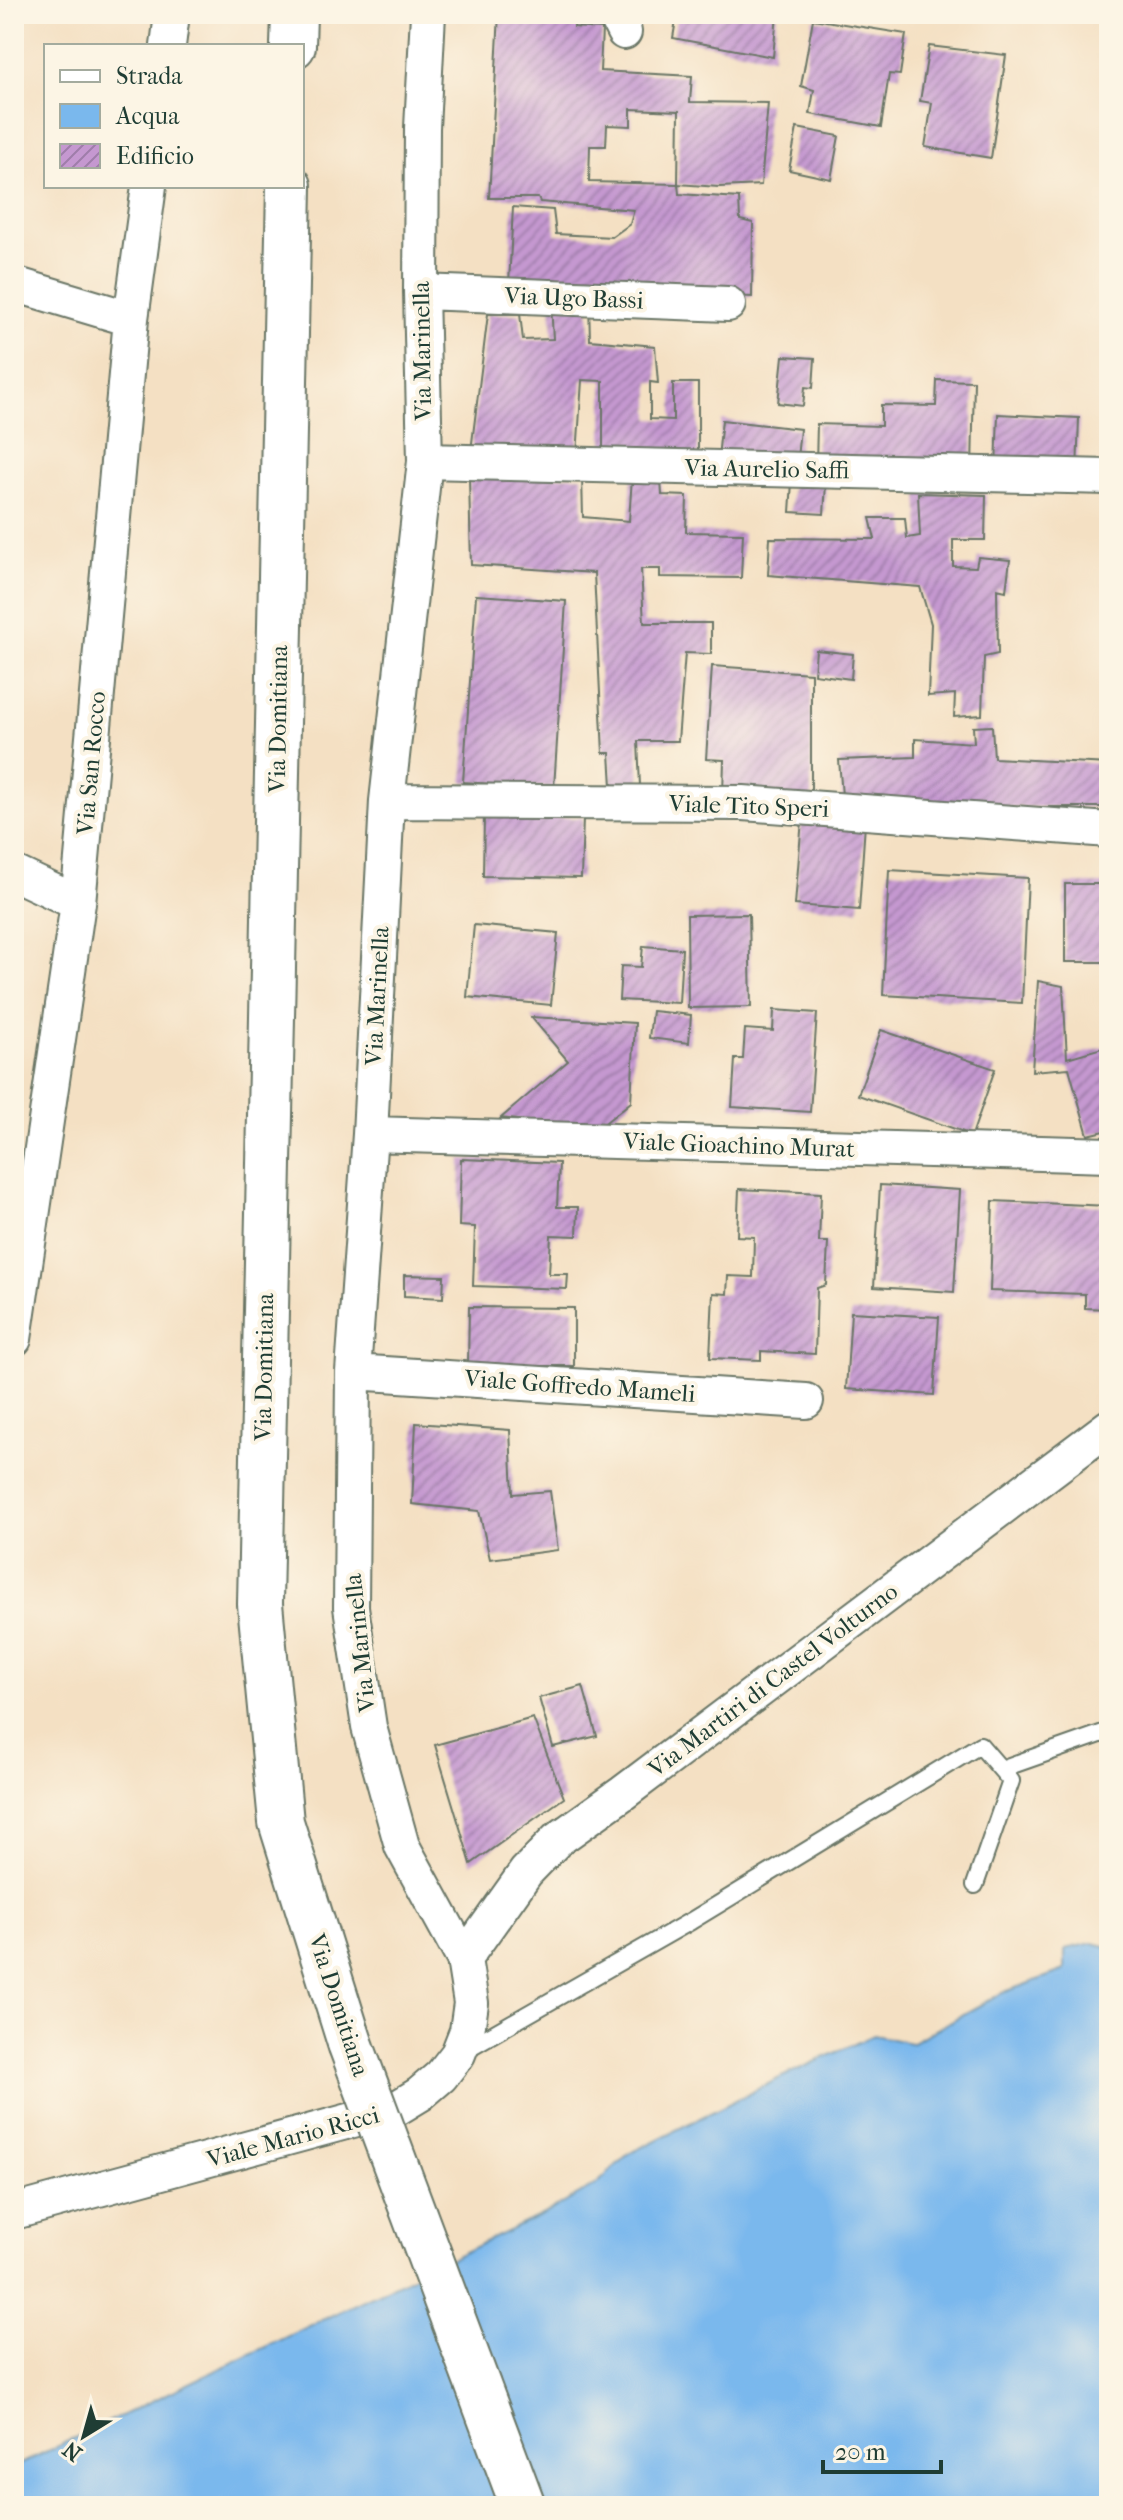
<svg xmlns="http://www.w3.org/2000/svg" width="1123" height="2520" font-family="'IM FELL French Canon',serif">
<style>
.water{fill:#7ab8ed;stroke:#4c7a90;stroke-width:2}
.building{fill:url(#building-hatch);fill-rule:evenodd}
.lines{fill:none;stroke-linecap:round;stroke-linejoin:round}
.lane-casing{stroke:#6a7666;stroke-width:20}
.street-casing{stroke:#6a7666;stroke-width:38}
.secondary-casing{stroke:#6a7666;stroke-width:48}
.lane{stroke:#fff;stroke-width:16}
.street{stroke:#fff;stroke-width:34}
.secondary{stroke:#fff;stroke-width:44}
.secondary-bridge-casing{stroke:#6a7666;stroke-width:48;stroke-linecap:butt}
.secondary-bridge{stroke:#fff;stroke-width:44}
.labels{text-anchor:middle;stroke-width:8;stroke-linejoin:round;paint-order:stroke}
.street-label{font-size:24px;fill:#1f3d34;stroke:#fcf5e5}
</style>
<defs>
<pattern id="building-hatch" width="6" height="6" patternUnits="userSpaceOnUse" patternTransform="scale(2)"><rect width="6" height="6" fill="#c598d0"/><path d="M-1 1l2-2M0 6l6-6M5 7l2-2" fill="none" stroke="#9f7daa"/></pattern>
</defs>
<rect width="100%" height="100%" fill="#fcf5e5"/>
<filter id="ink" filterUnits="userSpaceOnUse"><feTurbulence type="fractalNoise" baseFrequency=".0125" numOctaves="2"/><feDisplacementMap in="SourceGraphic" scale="16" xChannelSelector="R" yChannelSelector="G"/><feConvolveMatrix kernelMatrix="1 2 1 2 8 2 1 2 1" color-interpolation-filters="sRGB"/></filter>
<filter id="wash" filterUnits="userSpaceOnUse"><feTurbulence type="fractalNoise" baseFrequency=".006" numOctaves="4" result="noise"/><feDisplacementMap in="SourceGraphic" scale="32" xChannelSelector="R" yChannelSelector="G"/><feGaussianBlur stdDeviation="1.8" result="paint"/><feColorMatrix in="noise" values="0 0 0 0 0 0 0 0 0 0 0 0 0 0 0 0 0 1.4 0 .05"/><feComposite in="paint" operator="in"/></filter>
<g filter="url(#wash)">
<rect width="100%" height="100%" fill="#f4e0c3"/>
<path class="water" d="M 1093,1943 L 1109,1947 L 1109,2506 L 14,2506 L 14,2467 L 548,2212 L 597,2184 L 628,2154 L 782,2077 L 874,2035 L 911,2043 L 1002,1993 L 1065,1970 L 1065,1949 Z"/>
<g id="blocks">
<path class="building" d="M 499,14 L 574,14 L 574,27 L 602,29 L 600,71 L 692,76 L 690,102 L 768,103 L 761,185 L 719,187 L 678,184 L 679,194 L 739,198 L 740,220 L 753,223 L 752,297 L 509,284 L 513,207 L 553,210 L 556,234 L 612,237 L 630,224 L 634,210 L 540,202 L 538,198 L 489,198 ZM 631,109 L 679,111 L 678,184 L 589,182 L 590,146 L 606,146 L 607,125 L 631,126 Z
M 677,14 L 777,14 L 773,57 L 673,38 Z
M 813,19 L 906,34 L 900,75 L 889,74 L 881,127 L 810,114 L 814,90 L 801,86 Z
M 929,46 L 1006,55 L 991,158 L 925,147 L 932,103 L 920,101 Z
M 797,128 L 839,136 L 831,179 L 789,170 Z
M 551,302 L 589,303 L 590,340 L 655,346 L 658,383 L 650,382 L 650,419 L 673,420 L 673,383 L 698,383 L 698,462 L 603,461 L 603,381 L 582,380 L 577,456 L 471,451 L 488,314 L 520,314 L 523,340 L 553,339 Z
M 783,356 L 815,358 L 813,388 L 805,387 L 803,406 L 778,403 Z
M 937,380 L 974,381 L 972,470 L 816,465 L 817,424 L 881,426 L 881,405 L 936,406 Z
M 998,414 L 1079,418 L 1077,472 L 996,468 Z
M 722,420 L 800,429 L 796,468 L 718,458 Z
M 582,476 L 583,517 L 629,521 L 632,477 L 661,479 L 662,495 L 687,496 L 686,532 L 743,533 L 741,578 L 660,577 L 660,569 L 641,569 L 644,623 L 711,623 L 711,654 L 685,653 L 678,741 L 638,741 L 640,786 L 612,786 L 610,753 L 603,753 L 594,573 L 471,565 L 469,477 Z
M 792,482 L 826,484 L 824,514 L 790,512 Z
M 918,493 L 986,495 L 985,540 L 953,540 L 953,566 L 976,567 L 978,557 L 1010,560 L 1006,591 L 997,589 L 998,654 L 984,657 L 982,715 L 954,717 L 955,694 L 928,696 L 931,624 L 920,587 L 768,575 L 770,538 L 875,539 L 870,518 L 905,518 L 907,538 L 920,536 Z
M 476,595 L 566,601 L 554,788 L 463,782 Z
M 816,650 L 853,654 L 851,679 L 814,674 Z
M 712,666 L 811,673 L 811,799 L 723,794 L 724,760 L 706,759 Z
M 992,726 L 994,758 L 1109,764 L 1109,807 L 843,807 L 839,760 L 915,757 L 915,739 L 974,743 L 973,727 Z
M 484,816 L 583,818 L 581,878 L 483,876 Z
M 802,819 L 865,824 L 859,910 L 795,905 Z
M 889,870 L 1028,878 L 1022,1003 L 883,995 Z
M 1065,884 L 1109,884 L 1109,962 L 1065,962 Z
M 749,914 L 751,1007 L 688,1008 L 687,915 Z
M 474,925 L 558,933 L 551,1005 L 467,997 Z
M 643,946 L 682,949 L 679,1003 L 619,1000 L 621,966 L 641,967 Z
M 1038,981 L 1063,986 L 1067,1058 L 1109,1046 L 1109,1130 L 1088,1135 L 1069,1068 L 1032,1071 Z
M 774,1010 L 817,1013 L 810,1112 L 732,1107 L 735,1059 L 743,1059 L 745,1029 L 773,1031 Z
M 652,1011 L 691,1015 L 689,1043 L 649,1038 Z
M 531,1017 L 635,1023 L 631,1102 L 596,1130 L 501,1118 L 568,1061 Z
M 881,1030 L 995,1069 L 972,1135 L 858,1095 Z
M 461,1159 L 559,1163 L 557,1207 L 578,1207 L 577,1236 L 551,1235 L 549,1274 L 568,1274 L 567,1289 L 473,1286 L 475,1227 L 459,1226 Z
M 880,1185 L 960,1190 L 954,1292 L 874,1287 Z
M 739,1189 L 821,1193 L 819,1242 L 828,1242 L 826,1285 L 817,1288 L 815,1354 L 761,1351 L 761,1360 L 710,1358 L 713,1293 L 727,1294 L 728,1276 L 753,1277 L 754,1237 L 737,1236 Z
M 993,1201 L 1109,1206 L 1109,1309 L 1085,1308 L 1085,1294 L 990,1291 Z
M 404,1275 L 444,1276 L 443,1298 L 404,1296 Z
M 469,1307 L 574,1308 L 574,1366 L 468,1366 Z
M 851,1312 L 939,1317 L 934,1395 L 846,1389 Z
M 416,1423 L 510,1430 L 513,1494 L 550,1491 L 558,1550 L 490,1559 L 479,1511 L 412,1504 Z
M 583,1686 L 597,1736 L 553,1747 L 539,1698 Z
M 533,1718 L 564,1798 L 471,1864 L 435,1745 Z"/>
</g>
</g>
<g filter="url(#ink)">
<use href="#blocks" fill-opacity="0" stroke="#6a7666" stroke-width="2"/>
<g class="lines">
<defs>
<path id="lane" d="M 1001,1769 L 1109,1731
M 463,2051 L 691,1921 L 980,1745 L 1011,1781 L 975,1885"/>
<path id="street" d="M 615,14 L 624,32
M 168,46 L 172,14
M 14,284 L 131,319
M 421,292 L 728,304
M 425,461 L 1109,477
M 387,801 L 743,803 L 1109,830
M 14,873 L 78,903
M 370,1134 L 1109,1155
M 14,1339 L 78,903 L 131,319 L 149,186
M 353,1372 L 806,1401
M 464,1959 L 526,1872 L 557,1840 L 623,1793 L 1109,1427
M 14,2212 L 397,2108 L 420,2094 L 441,2076 L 458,2054 L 467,2031 L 471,2003 L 464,1959 L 402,1846 L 369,1727 L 351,1607 L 353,1372 L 370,1134 L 387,801 L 425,461 L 421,292 L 422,128 L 428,14"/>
<path id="secondary" d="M 293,46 L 294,14
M 289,186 L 260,1604 L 281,1822 L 350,2043"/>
</defs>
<use href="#lane" class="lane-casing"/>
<use href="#street" class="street-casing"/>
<use href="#secondary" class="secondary-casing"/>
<use href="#lane" class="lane"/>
<use href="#street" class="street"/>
<use href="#secondary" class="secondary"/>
<defs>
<path id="secondary-bridge" d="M 350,2043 L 523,2506"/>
</defs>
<use href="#secondary-bridge" class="secondary-bridge-casing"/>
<use href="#secondary-bridge" class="secondary-bridge"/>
</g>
</g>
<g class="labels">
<g class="street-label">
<text transform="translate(574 298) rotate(2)" y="8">Via Ugo Bassi</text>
<text transform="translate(422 351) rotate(-91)" y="8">Via Marinella</text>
<text transform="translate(767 469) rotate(1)" y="8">Via Aurelio Saffi</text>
<text transform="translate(278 719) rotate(-89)" y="8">Via Domitiana</text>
<text transform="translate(91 763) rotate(-85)" y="8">Via San Rocco</text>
<text transform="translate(749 806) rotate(2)" y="8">Viale Tito Speri</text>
<text transform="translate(377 996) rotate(-87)" y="8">Via Marinella</text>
<text transform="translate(739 1145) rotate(2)" y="8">Viale Gioachino Murat</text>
<text transform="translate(264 1367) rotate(-89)" y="8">Via Domitiana</text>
<text transform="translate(580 1386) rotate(4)" y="8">Viale Goffredo Mameli</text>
<text transform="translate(360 1643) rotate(-96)" y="8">Via Marinella</text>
<text transform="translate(773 1680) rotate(-37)" y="8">Via Martiri di Castel Volturno</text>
<text transform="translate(339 2005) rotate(72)" y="8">Via Domitiana</text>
<text transform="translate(293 2137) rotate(-15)" y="8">Viale Mario Ricci</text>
</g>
</g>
<rect width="1123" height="2520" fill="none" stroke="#fcf5e5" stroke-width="48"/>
<rect x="44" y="44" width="260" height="144" fill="#fcf5e5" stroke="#a4ab9e" stroke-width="2"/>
<rect x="60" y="70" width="40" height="12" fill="#ffffff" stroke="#a4ab9e" stroke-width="2"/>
<text x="116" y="84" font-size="24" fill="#1f3d34">Strada</text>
<rect x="60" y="104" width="40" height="24" fill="#7ab8ed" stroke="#a4ab9e" stroke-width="2"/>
<text x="116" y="124" font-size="24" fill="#1f3d34">Acqua</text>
<rect x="60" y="144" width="40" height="24" fill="url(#building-hatch)" stroke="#a4ab9e" stroke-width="2"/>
<text x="116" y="164" font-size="24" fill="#1f3d34">Edificio</text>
<g transform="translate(84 2436) rotate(217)" stroke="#fcf5e5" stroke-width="6" paint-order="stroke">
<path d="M0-6L14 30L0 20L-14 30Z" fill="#1f3d34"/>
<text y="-12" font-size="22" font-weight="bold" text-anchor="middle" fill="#1f3d34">N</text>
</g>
<path d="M823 2460v12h118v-12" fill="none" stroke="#1f3d34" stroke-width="4"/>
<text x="835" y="2460" font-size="24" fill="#1f3d34" stroke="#fcf5e5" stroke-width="6" paint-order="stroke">20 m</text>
</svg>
